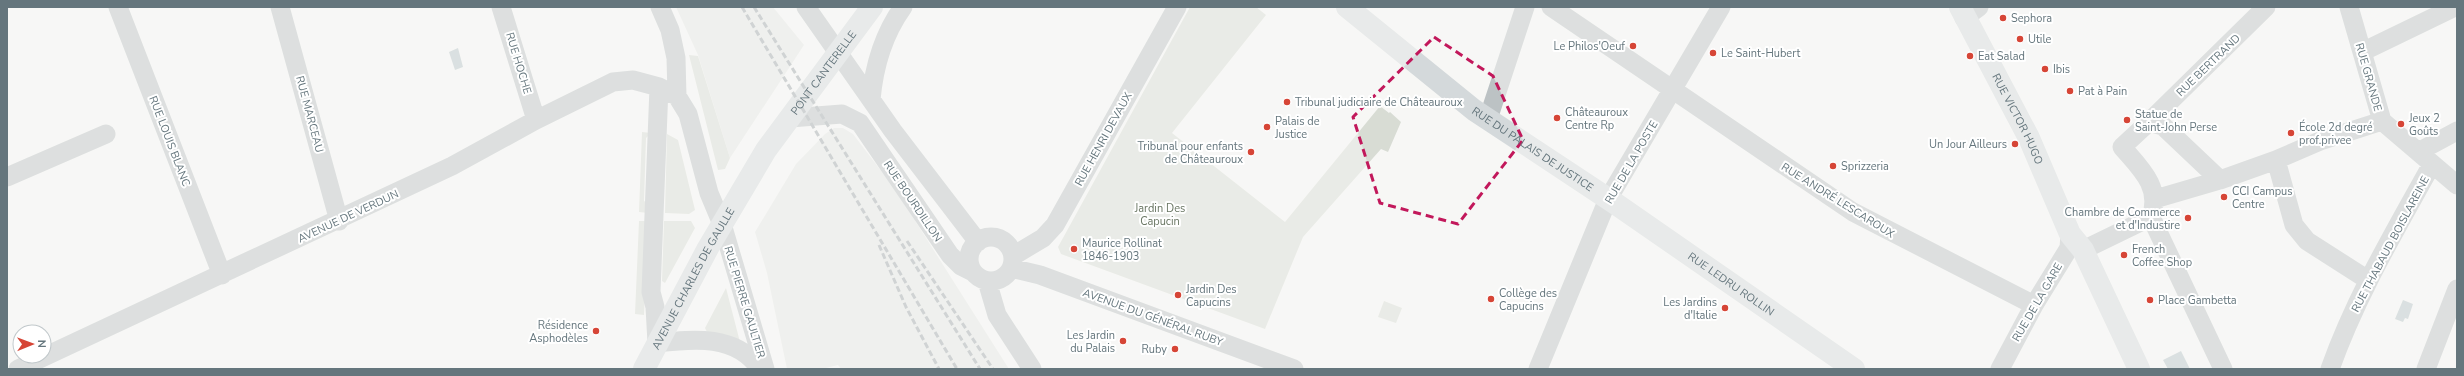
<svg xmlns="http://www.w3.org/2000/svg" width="2464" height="376" font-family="'Nunito Sans',sans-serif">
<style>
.built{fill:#e5e7e5}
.green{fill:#d8dcd4}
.water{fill:#b7c4c7}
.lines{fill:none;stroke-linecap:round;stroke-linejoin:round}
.street{stroke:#bcc2c4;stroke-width:19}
.secondary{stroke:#d4d9db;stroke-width:22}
.rail{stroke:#9fa7aa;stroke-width:3;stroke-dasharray:6 3;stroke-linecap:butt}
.marked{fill:none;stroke:#c2185b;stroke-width:3;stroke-dasharray:8 5;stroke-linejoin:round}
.poi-dot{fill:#d64536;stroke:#fff;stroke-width:1.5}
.labels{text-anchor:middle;stroke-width:4;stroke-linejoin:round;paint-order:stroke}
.poi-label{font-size:11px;fill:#65767d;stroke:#fff;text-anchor:start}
.street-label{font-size:11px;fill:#65767d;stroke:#fff}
.park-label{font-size:11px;fill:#697663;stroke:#fff}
</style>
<rect width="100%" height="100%" fill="#f7f7f5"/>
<path class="built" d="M 676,7 L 773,7 L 804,45 L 730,158 L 698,55 Z
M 834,128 L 843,128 L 853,134 L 895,189 L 1009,369 L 841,369 L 838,365 L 822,369 L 787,369 L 767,273 L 755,232 L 796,164 L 825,134 Z"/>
<path class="green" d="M 1190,7 L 1256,7 L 1266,15 L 1172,133 L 1285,222 L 1380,106 L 1389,113 L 1390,112 L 1401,122 L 1388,152 L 1381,149 L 1303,237 L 1265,329 L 1061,254 L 1058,247 Z
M 689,55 L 698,56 L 730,158 L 725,169 L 718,170 Z
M 642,132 L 651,133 L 646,138 L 644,201 L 649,204 L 649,213 L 639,212 Z
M 667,134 L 678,140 L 695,210 L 689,214 L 665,213 Z
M 639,221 L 648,221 L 644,315 L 635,314 Z
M 664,221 L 691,221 L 695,228 L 665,283 L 662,281 Z
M 726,288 L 740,342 L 707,332 L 705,328 Z
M 1384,301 L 1402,308 L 1396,323 L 1378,317 Z"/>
<path class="water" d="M 458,48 L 463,67 L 455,70 L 449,52 Z
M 2403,300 L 2413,304 L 2408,319 L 2405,318 L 2403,322 L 2395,319 Z
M 2181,351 L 2190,369 L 2168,369 L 2163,360 Z"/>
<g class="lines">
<path class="street" d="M 118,7 L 222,275
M 280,7 L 339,221
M 501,7 L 536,120
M 660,7 L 670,30 L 676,58 L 677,96 L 688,114 L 709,193 L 722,224 L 765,369
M 806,7 L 893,131 L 978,242
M 1551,7 L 1853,212 L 2034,305
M 2349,7 L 2382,121 L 2457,185
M 1964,18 L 1979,7
M 2362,52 L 2455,7
M 659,87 L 651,292 L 655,307 L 657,343 C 693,339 736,334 760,369
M 871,100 C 874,65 883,35 903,7
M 790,118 L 842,114 L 860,123 L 950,255 L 961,266 L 973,272
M 1488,119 L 1525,7
M 2149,122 L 2266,7
M 2418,152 L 2457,131
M 2276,160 L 2294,225 L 2307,241 L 2368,280
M 7,177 L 106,134
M 2155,199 L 2220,180 L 2276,160 L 2320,141 L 2382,121
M 2151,217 C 2162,187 2140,168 2122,147 L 2149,122 L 2163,126 L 2220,180
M 2151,217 L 2223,369
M969 259a22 22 0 1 1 44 0a22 22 0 1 1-44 0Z
M 2083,250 L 2151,217
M 1013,256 L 1043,238 L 1055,225 L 1177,7
M 1011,268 L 1040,275 L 1294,369
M 987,281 L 997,315 L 1032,369
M 18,369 L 452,166 L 536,120 L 613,82 L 633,80 L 659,87 L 677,96
M 1538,369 L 1608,199 L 1721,7
M 2000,369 L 2034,305 L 2069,248 L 2070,234
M 2330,369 C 2356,296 2395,231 2432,164
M 2426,369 L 2457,289"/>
<g class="secondary">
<path id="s1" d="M 1347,7 L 1474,110 L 1616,204 L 1854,369"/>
<path id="s2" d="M 1960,7 L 2029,138 L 2070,234 L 2083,250 L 2139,369"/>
<path id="s3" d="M 644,369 L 708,248 L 766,150 L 872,7"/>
</g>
<path class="rail" d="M 742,7 L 957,369
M 754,7 L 980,369
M 907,241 L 993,369
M 879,245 L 906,307 L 939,369"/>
</g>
<path d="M0 0H2464V376H0ZM 1434,37 L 1493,76 L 1523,140 L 1458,224 L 1380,203 L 1353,117 Z" fill="#f7f7f5" fill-opacity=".55" fill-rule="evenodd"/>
<path class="marked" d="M 1434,37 L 1493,76 L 1523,140 L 1458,224 L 1380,203 L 1353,117 Z"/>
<g class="poi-dot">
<circle cx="2003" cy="18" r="4"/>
<circle cx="2020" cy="39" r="4"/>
<circle cx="1633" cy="46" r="4"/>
<circle cx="1713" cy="53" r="4"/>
<circle cx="1970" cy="56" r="4"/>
<circle cx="2045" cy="69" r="4"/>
<circle cx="2070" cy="91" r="4"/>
<circle cx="1287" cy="102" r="4"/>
<circle cx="1557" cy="118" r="4"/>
<circle cx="2127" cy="120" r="4"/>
<circle cx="2401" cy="124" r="4"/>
<circle cx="1267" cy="127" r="4"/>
<circle cx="2291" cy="133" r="4"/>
<circle cx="2015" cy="144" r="4"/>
<circle cx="1251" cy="152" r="4"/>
<circle cx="1833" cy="166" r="4"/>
<circle cx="2224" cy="197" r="4"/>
<circle cx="2188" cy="218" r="4"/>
<circle cx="1074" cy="249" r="4"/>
<circle cx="2124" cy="255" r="4"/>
<circle cx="1178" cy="295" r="4"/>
<circle cx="1491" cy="299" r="4"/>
<circle cx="2150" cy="300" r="4"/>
<circle cx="1725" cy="308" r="4"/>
<circle cx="596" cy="331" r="4"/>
<circle cx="1123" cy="341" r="4"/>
<circle cx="1175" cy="349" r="4"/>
</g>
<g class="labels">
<g class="poi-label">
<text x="2011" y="22">Sephora</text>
<text x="2028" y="43">Utile</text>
<text x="1625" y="50" text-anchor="end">Le Philos'Oeuf</text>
<text x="1721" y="57">Le Saint-Hubert</text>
<text x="1978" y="60">Eat Salad</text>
<text x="2053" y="73">Ibis</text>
<text x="2078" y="95">Pat à Pain</text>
<text x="1295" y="106">Tribunal judiciaire de Châteauroux</text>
<text x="1565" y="116">Châteauroux<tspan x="1565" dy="13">Centre Rp</tspan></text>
<text x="2135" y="118">Statue de<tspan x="2135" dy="13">Saint-John Perse</tspan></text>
<text x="2409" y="122">Jeux 2<tspan x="2409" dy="13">Goûts</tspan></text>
<text x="1275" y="125">Palais de<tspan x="1275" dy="13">Justice</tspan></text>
<text x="2299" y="131">École 2d degré<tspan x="2299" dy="13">prof.privee</tspan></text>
<text x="2007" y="148" text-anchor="end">Un Jour Ailleurs</text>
<text x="1243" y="150" text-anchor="end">Tribunal pour enfants<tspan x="1243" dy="13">de Châteauroux</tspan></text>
<text x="1841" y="170">Sprizzeria</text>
<text x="2232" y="195">CCI Campus<tspan x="2232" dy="13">Centre</tspan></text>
<text x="2180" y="216" text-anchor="end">Chambre de Commerce<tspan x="2180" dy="13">et d'Industire</tspan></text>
<text x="1082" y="247">Maurice Rollinat<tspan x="1082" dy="13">1846-1903</tspan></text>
<text x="2132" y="253">French<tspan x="2132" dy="13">Coffee Shop</tspan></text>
<text x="1186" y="293">Jardin Des<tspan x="1186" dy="13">Capucins</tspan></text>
<text x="1499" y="297">Collège des<tspan x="1499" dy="13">Capucins</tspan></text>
<text x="2158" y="304">Place Gambetta</text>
<text x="1717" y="306" text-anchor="end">Les Jardins<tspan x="1717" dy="13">d'Italie</tspan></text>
<text x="588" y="329" text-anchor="end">Résidence<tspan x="588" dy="13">Asphodèles</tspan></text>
<text x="1115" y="339" text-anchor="end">Les Jardin<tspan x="1115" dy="13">du Palais</tspan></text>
<text x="1167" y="353" text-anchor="end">Ruby</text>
</g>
<g class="street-label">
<text transform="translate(519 63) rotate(73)" y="4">RUE HOCHE</text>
<text transform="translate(2208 65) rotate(-44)" y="4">RUE BERTRAND</text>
<text dy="4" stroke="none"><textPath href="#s3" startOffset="347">PONT CANTERELLE</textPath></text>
<text transform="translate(2369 77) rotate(74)" y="4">RUE GRANDE</text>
<text transform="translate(310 114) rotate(75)" y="4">RUE MARCEAU</text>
<text dy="4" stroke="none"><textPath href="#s2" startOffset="126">RUE VICTOR HUGO</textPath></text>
<text transform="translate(1103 139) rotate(-61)" y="4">RUE HENRI DEVAUX</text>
<text transform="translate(170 141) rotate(69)" y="4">RUE LOUIS BLANC</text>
<text dy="4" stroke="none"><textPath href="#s1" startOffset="234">RUE DU PALAIS DE JUSTICE</textPath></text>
<text transform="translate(1631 162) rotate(-60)" y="4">RUE DE LA POSTE</text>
<text transform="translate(1838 200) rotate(32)" y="4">RUE ANDRÉ LESCAROUX</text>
<text transform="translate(913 201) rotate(56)" y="4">RUE BOURDILLON</text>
<text transform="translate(348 216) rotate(-25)" y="4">AVENUE DE VERDUN</text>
<text transform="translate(2390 244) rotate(-62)" y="4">RUE THABAUD BOISLAREINE</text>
<text dy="4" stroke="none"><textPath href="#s3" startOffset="103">AVENUE CHARLES DE GAULLE</textPath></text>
<text dy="4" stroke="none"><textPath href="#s1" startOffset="474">RUE LEDRU ROLLIN</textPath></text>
<text transform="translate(745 302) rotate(73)" y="4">RUE PIERRE GAULTIER</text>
<text transform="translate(2037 302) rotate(-60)" y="4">RUE DE LA GARE</text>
<text transform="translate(1153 317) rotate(20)" y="4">AVENUE DU GÉNÉRAL RUBY</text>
</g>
<g class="park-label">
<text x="1160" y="212">Jardin Des<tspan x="1160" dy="13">Capucin</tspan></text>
</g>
</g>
<rect width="2464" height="376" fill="none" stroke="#65767d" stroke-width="16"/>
<g transform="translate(32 344) rotate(89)"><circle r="19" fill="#ffffff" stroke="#c1c8cb"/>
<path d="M0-3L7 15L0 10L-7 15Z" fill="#d64536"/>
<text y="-6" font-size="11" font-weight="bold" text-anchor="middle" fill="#65767d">N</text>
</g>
</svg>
